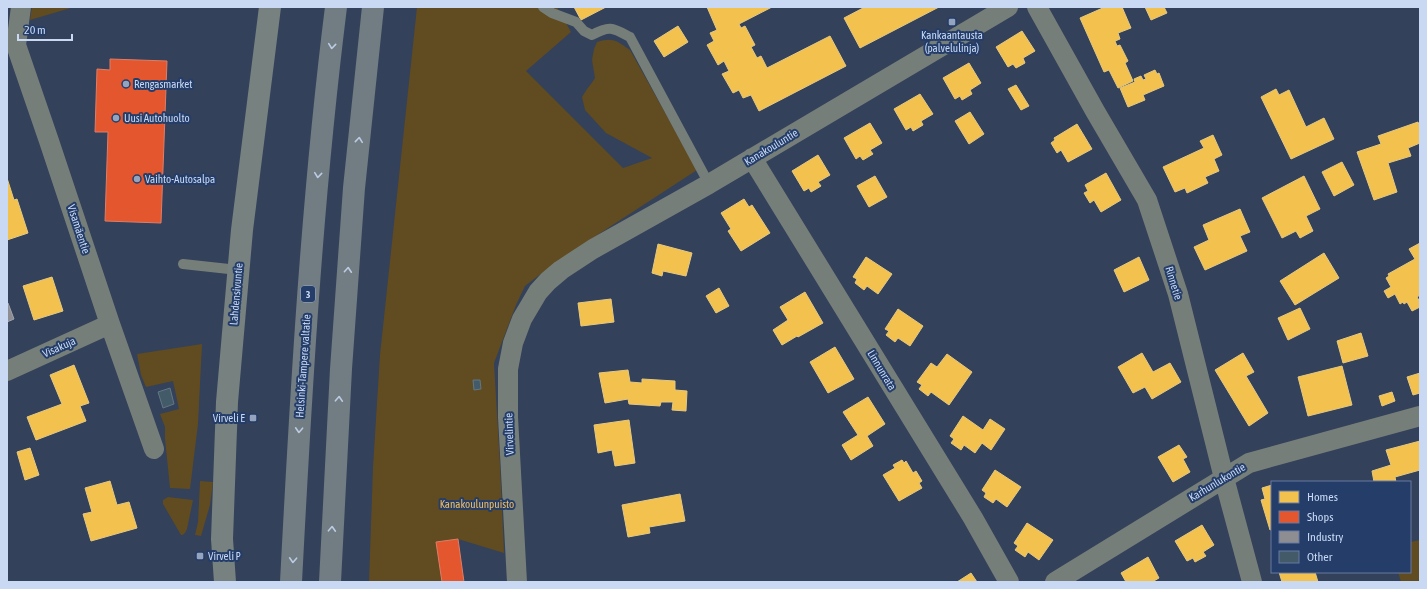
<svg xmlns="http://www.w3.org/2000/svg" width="1427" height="589" font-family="'Asap Condensed',sans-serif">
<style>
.green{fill:#614b20}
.homes{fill:#f2c14e;stroke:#e6c880}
.shops{fill:#e4572e;stroke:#dc7e69}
.industry{fill:#8d8d92;stroke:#9fa4af}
.building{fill:#435b68;stroke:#617784}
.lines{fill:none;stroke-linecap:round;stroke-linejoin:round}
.service{stroke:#767e7a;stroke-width:10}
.minor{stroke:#767e7a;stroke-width:20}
.secondary{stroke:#768180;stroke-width:22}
.motorway{stroke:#717c83;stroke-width:22}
.oneway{stroke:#bccbe3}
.poi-dot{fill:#94a4be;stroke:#243d69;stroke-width:1.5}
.labels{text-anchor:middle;stroke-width:4;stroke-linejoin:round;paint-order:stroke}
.shield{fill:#243d69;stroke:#98aaca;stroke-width:1}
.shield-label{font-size:10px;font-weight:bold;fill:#c9d9f4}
.poi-label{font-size:11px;fill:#c9d9f4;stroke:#243d69;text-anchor:start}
.street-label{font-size:11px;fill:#c9d9f4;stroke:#243d69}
.park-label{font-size:11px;fill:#f2be5f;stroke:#243d69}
</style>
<rect width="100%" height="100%" fill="#33415a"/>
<path class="green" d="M 32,7 L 74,7 L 30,20 Z
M 417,7 L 557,7 L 571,32 L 526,71 L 623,168 L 652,158 L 606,133 L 585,110 L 582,97 L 587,89 L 591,84 L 595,78 L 592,60 L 594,49 L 597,42 C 613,37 617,41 630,50 L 697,170 L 559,260 L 525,286 L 516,305 L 494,363 L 500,465 L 504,553 L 458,539 L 437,542 L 442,582 L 369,582 L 373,467 L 380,355 Z
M 202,344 L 198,424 L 190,489 L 170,488 L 165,439 L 165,427 L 160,414 L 179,409 L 173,381 L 146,387 L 141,375 L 137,354 Z
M 200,481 L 213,482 L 210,505 L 201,536 L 195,535 L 198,522 Z
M 168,497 L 193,500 L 187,529 C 185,533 184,535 181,535 L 163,504 L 163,500 Z
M 1420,540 L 1420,582 L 1401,582 L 1398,572 L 1410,572 L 1410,542 Z"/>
<path class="homes" d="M 574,7 L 606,7 L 581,20 Z
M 707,7 L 772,7 L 739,24 L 741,28 L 745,26 L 755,45 L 751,47 L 757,58 L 761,56 L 767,68 L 830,36 L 846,66 L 759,111 L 751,95 L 743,98 L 739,90 L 733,93 L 722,74 L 729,71 L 724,61 L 718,65 L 707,45 L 714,41 L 710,33 L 717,30 Z
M 865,7 L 939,7 L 860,48 L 844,18 Z
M 1105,7 L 1122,7 L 1131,28 L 1118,33 L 1120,39 L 1115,41 L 1117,46 L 1120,45 L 1128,61 L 1125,63 L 1133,81 L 1118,88 L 1109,70 L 1104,72 L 1080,18 Z
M 1145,7 L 1164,7 L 1167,13 L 1151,20 Z
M 678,26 L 688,42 L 664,57 L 654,41 Z
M 1022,31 L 1035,51 L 1023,58 L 1025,63 L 1016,68 L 1013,64 L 1008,67 L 996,47 Z
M 969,63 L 981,83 L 970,90 L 972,94 L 962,100 L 960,96 L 955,99 L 943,78 Z
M 1155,70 L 1157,74 L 1159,73 L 1164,86 L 1143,95 L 1145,100 L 1128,107 L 1120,88 L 1135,82 L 1134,79 L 1141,76 L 1143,80 L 1146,79 L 1144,75 Z
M 1016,85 L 1029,106 L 1021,110 L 1008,89 Z
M 1276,89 L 1279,95 L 1289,90 L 1306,127 L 1324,118 L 1334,139 L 1291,159 L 1261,97 Z
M 920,94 L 933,114 L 921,121 L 923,125 L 913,131 L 911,127 L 906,130 L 894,109 Z
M 970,112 L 984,134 L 969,144 L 955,121 Z
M 1418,122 L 1420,128 L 1420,143 L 1408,148 L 1411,156 L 1388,163 L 1397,192 L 1374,200 L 1357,152 L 1381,144 L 1378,136 Z
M 870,123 L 882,143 L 870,150 L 873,154 L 863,160 L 860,156 L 856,159 L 844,138 Z
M 1077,124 L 1092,149 L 1068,162 L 1061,150 L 1057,153 L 1051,143 L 1055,140 L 1054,138 Z
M 1213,135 L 1222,155 L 1214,159 L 1219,171 L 1205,177 L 1208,183 L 1187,193 L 1185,188 L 1175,192 L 1163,167 L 1204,148 L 1200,141 Z
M 818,155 L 830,175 L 818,182 L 821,186 L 811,192 L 809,188 L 804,191 L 792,171 Z
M 1342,162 L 1354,185 L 1334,196 L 1322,172 Z
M 1106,173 L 1121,200 L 1101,212 L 1094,200 L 1090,203 L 1084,193 L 1088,191 L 1085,185 Z
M 875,176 L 887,197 L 869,207 L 857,186 Z
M 1304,176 L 1320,209 L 1306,216 L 1313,231 L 1300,238 L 1296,231 L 1282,238 L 1262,198 Z
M 7,178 L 14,200 L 17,199 L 28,233 L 7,240 Z
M 744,199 L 749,207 L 752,205 L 770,233 L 741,251 L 728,231 L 731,229 L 721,213 Z
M 1240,209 L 1250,232 L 1240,236 L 1247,251 L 1205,270 L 1194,247 L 1209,240 L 1203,225 Z
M 1420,243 L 1420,295 L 1417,297 L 1420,302 L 1420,307 L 1412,311 L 1407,302 L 1404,304 L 1403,302 L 1400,304 L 1395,294 L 1388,298 L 1384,291 L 1391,287 L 1386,278 L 1389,276 L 1388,274 L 1415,259 L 1409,249 Z
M 658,244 L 692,253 L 686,276 L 663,271 L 662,276 L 652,273 Z
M 1324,253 L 1339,278 L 1295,305 L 1280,281 Z
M 866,257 L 892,274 L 878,294 L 867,286 L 864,290 L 855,283 L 857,279 L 853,277 Z
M 1139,257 L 1149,280 L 1124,292 L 1114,270 Z
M 52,277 L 63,311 L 34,320 L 23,286 Z
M 719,288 L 729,306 L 716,313 L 706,296 Z
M 805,292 L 823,323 L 798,337 L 797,336 L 782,345 L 773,330 L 788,320 L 780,307 Z
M 611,299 L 614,322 L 581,326 L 578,303 Z
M 1300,308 L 1310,329 L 1288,340 L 1278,318 Z
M 898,309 L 923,326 L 910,346 L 898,338 L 895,342 L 886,335 L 889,331 L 885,329 Z
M 1361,333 L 1368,356 L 1343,363 L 1337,341 Z
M 835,347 L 854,379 L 828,393 L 810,362 Z
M 1142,353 L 1153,372 L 1170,363 L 1181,382 L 1152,399 L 1145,387 L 1133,393 L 1118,367 Z
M 1243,353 L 1254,372 L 1246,376 L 1268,413 L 1249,426 L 1215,370 Z
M 947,354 L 972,372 L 949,405 L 931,392 L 928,396 L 919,389 L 922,385 L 917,382 L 931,363 L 937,367 Z
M 74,365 L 89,403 L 80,406 L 86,421 L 36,440 L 27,417 L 62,404 L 50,375 Z
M 1342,366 L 1352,405 L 1308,416 L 1298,377 Z
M 628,370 L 630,382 L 642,383 L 642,379 L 675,381 L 675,390 L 687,391 L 686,411 L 672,410 L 673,402 L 661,402 L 660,406 L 629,404 L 628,399 L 605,403 L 599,373 Z
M 1420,373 L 1420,393 L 1413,395 L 1407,377 Z
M 1392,392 L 1395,401 L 1382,406 L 1379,396 Z
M 868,397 L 885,424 L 867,436 L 873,446 L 851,460 L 842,445 L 858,435 L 843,412 Z
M 963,416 L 983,430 L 990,419 L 1005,429 L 991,450 L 982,443 L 975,453 L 964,445 L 961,450 L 951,443 L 954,439 L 950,436 Z
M 629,420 L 635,463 L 615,466 L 612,450 L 598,453 L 594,425 Z
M 1420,441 L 1420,470 L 1395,477 L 1396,482 L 1374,482 L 1372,471 L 1391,465 L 1386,450 Z
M 1179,445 L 1187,457 L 1183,459 L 1190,472 L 1173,482 L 1158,457 Z
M 30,448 L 39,475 L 25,480 L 17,452 Z
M 902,460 L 904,463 L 906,461 L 913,473 L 916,471 L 922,481 L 919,483 L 922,488 L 899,501 L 883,475 L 895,468 L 893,465 Z
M 995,470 L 1021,487 L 1007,507 L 996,499 L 993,503 L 984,497 L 986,493 L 982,490 Z
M 110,481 L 117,505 L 129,502 L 137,528 L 91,541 L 83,514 L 92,512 L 85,488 Z
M 1272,485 L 1272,529 L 1270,530 L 1261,500 L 1265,499 L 1262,488 Z
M 680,494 L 685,521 L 649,527 L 650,533 L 628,537 L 622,505 Z
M 1027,523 L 1053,540 L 1039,560 L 1028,552 L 1025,557 L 1015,550 L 1018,546 L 1014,543 Z
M 1202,525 L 1214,545 L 1203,552 L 1206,556 L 1195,562 L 1193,558 L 1187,561 L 1175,541 Z
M 1148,557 L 1159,578 L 1152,582 L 1126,582 L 1121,573 Z
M 1279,572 L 1315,572 L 1318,582 L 1282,582 Z
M 971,573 L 977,582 L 957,582 Z"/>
<path class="shops" d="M 110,59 L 167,61 L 161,223 L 105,221 L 108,132 L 95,132 L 97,69 L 110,70 Z
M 458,539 L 464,582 L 442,582 L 436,542 Z"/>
<path class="industry" d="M 7,303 L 8,303 L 14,319 L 7,322 Z"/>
<path class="building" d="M 473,380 L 480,380 L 481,389 L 474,390 Z
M 170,388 L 174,404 L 163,408 L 158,392 Z"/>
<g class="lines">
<path class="service" d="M 543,7 L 552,13 L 576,22 L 584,31 L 592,35 C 610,25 613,28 630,37 L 709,184
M 183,264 L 238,270"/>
<path class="minor" d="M 21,7 L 16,45 L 49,141 L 110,324 L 154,449
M 1037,7 L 1095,111 L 1147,200 L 1178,294 L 1224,478 L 1252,582
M 752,158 L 973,518 L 1009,582
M 7,371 L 110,324
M 517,582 L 508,417 L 508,369 L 513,343 L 522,319 L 538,292 L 548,281 L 561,270 L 593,249 L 709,184 L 1008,7
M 1055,582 L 1249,463 L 1420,416"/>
<path class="secondary" d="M 225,582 L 222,539 L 227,402 L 242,230 L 270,7"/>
<path class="motorway" d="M 291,582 C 301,390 312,198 336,7
M 330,582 L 341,369 L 354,188 L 373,7"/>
</g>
<defs><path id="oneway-chevron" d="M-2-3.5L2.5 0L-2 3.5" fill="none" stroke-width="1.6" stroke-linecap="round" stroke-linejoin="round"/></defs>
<g class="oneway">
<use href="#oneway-chevron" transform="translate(332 46) rotate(96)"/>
<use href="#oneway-chevron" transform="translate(359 140) rotate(-84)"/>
<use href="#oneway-chevron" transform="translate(318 175) rotate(96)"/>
<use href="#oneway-chevron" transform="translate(348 270) rotate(-86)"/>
<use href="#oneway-chevron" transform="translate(339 399) rotate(-87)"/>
<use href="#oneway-chevron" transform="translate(299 430) rotate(93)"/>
<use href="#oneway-chevron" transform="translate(332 529) rotate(-87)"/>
<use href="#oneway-chevron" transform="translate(293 560) rotate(93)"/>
</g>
<g class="poi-dot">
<rect x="948" y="18" width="8" height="8" rx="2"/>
<circle cx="126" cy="84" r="4"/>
<circle cx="116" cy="118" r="4"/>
<circle cx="137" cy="179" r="4"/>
<rect x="249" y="414" width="8" height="8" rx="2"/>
<rect x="196" y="552" width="8" height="8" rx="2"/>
</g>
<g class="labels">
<rect class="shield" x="301" y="286" width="14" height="16" rx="3"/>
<g class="shield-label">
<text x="308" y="298">3</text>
</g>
<g class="poi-label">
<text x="952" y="39" text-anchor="middle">Kankaantausta<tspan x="952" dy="13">(palvelulinja)</tspan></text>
<text x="134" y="88">Rengasmarket</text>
<text x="124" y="122">Uusi Autohuolto</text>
<text x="145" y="183">Vaihto-Autosalpa</text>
<text x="245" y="422" text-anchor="end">Virveli E</text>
<text x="208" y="560">Virveli P</text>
</g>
<g class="street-label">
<text transform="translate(771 147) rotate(-31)" y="4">Kanakouluntie</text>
<text transform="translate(79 229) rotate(72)" y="4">Visamäentie</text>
<text transform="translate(1174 283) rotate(73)" y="4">Rinnetie</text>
<text transform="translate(236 294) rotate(-85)" y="4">Lahdensivuntie</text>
<text transform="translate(59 347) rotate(-24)" y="4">Visakuja</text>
<text transform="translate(303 366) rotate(-86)" y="4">Helsinki-Tampere valtatie</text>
<text transform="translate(882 370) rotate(59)" y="4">Linnunrata</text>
<text transform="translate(509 434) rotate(-92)" y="4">Virvelintie</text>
<text transform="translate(1217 482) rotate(-31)" y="4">Karhunlukontie</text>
</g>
<g class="park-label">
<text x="477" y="508">Kanakoulunpuisto</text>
</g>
</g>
<rect width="1427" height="589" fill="none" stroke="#c9d9f4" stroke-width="16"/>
<rect x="1271" y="481" width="140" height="92" fill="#243d69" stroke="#667ba1"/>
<rect x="1279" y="491" width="20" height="12" fill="#f2c14e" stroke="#667ba1"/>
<text x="1307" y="501" font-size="12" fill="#c9d9f4">Homes</text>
<rect x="1279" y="511" width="20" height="12" fill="#e4572e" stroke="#667ba1"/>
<text x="1307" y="521" font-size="12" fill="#c9d9f4">Shops</text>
<rect x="1279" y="531" width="20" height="12" fill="#8d8d92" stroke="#667ba1"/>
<text x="1307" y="541" font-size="12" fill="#c9d9f4">Industry</text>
<rect x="1279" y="551" width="20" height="12" fill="#435b68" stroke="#667ba1"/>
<text x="1307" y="561" font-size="12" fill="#c9d9f4">Other</text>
<path d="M18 34v6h54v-6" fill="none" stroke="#c9d9f4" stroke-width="2"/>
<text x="24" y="34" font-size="12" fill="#c9d9f4" stroke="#243d69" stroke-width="3" paint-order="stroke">20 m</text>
</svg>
